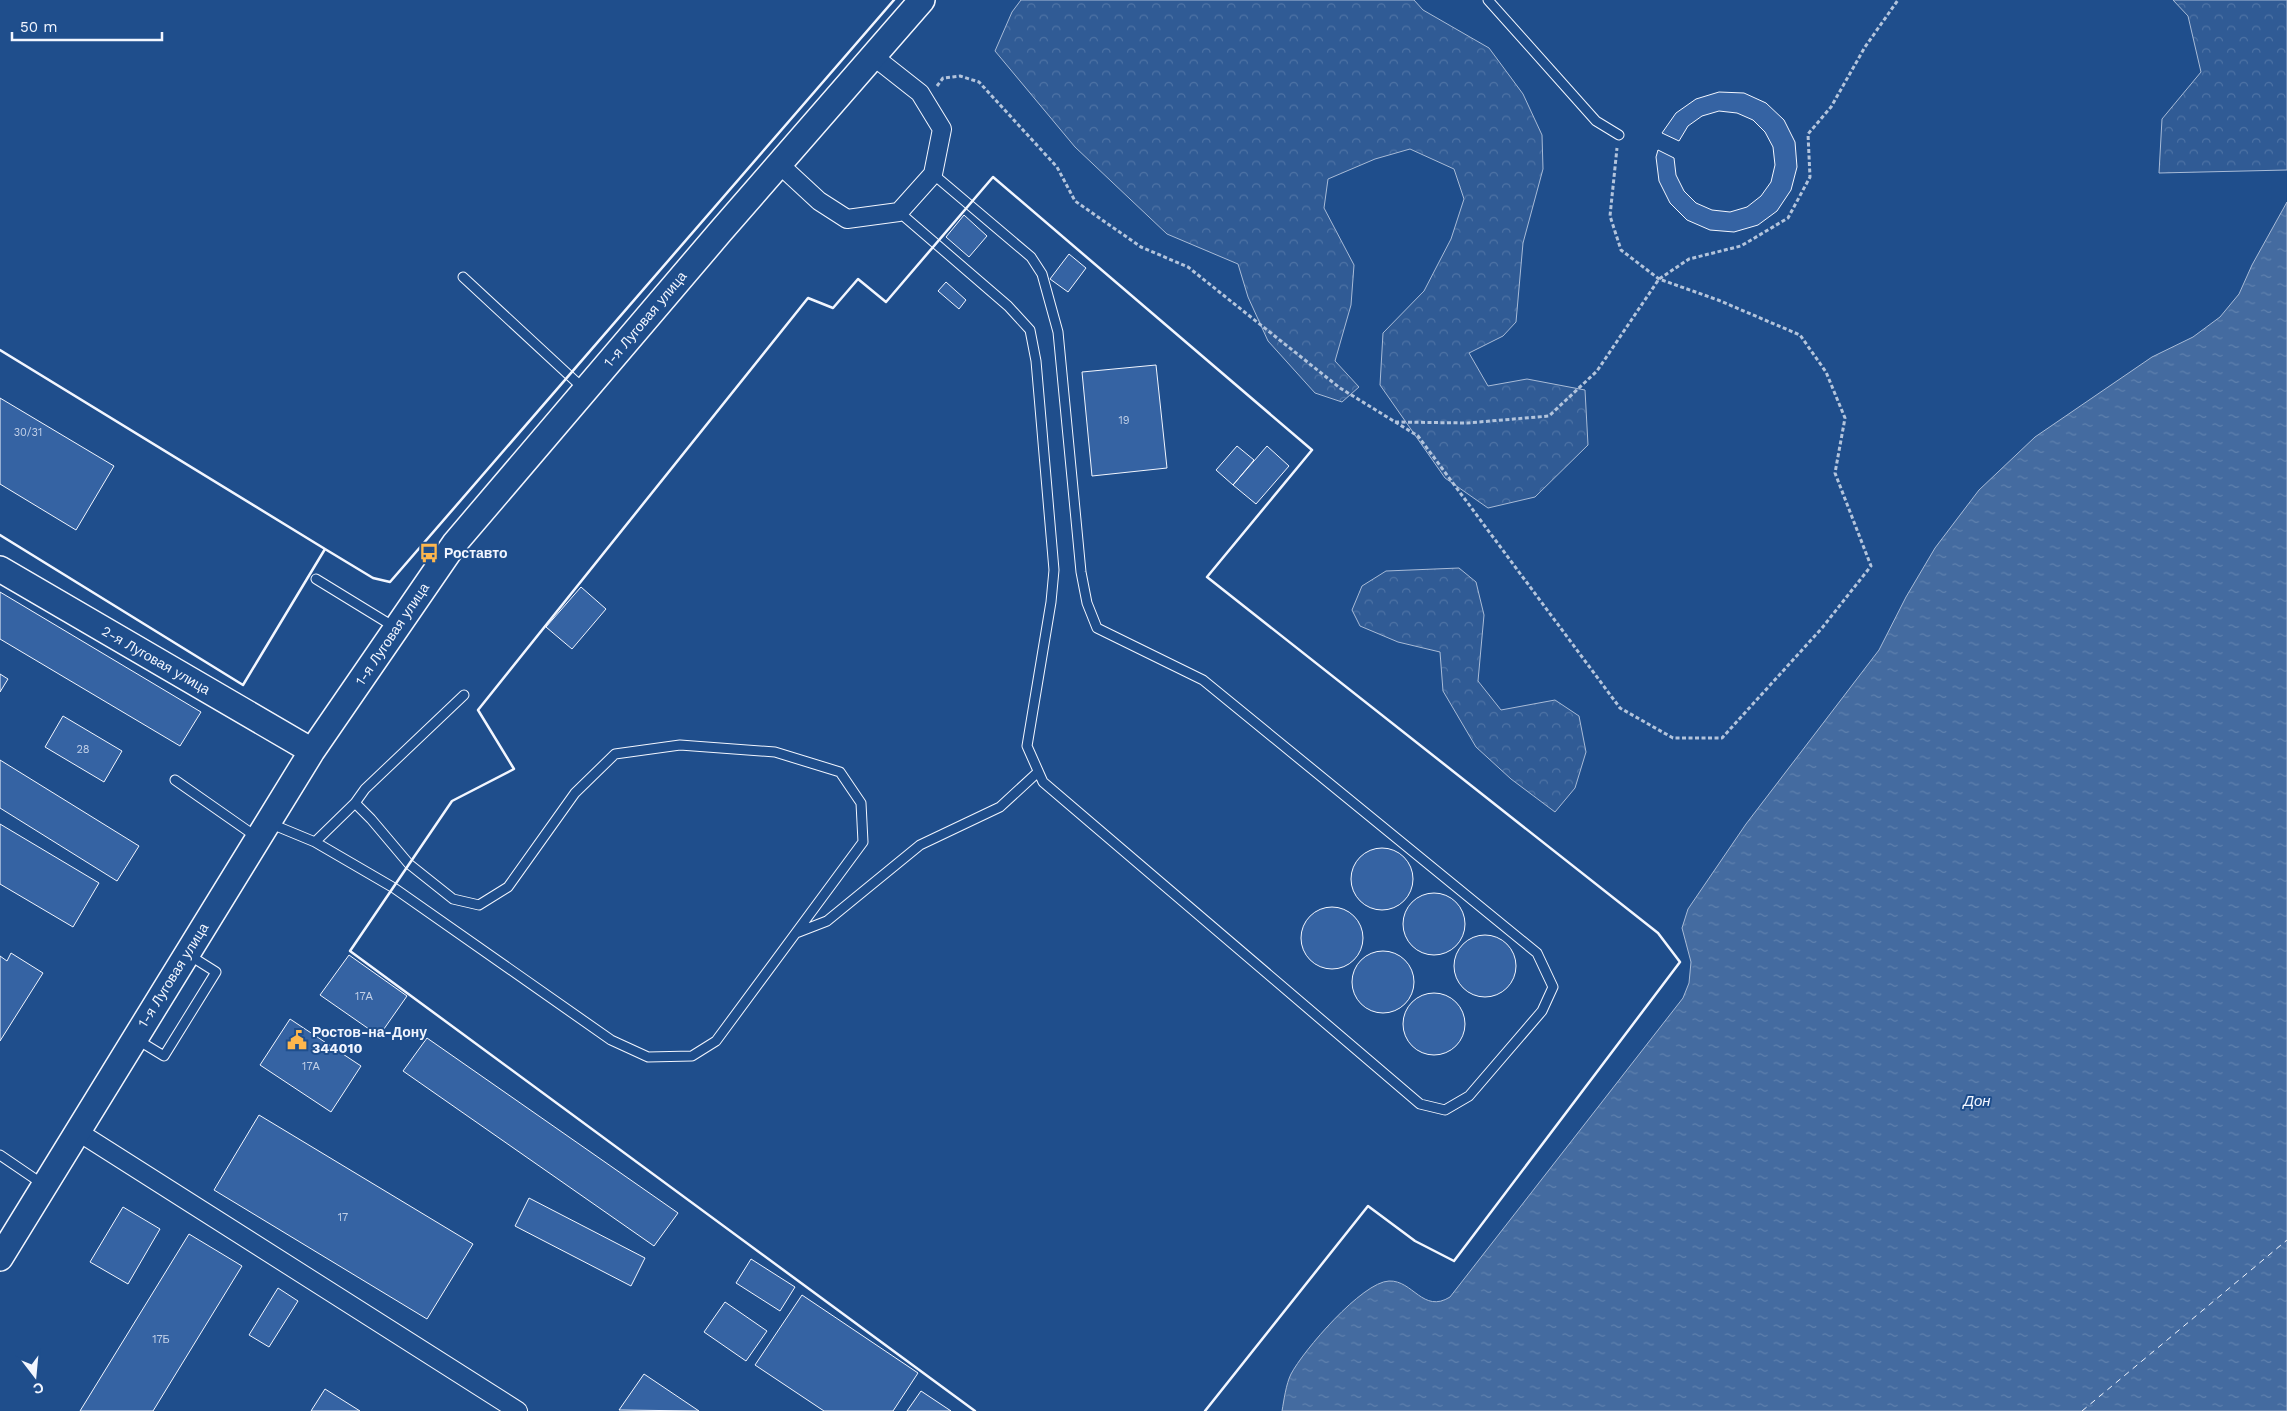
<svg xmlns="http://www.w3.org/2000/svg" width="2287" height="1411" font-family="'Work Sans',sans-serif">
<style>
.forest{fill:url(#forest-crowns);stroke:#a8bbd7}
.water{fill:url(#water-ripples);stroke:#a8bbd7}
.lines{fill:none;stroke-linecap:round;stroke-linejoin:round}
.ferry{stroke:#f2f6ff;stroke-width:1;stroke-dasharray:6 5;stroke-linecap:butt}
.building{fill:#3563a3;stroke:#f2f6ff}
.service-casing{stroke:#f2f6ff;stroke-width:11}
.minor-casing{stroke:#f2f6ff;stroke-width:20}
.secondary-casing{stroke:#f2f6ff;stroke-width:28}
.path{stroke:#b3c4dc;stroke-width:3;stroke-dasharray:4 2.5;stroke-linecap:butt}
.service{stroke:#1f4e8c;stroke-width:9}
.minor{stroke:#1f4e8c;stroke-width:18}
.secondary{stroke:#1f4e8c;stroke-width:25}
.wall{stroke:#f2f6ff;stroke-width:2.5}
.labels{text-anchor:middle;stroke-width:4;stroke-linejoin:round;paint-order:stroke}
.number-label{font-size:11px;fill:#c3d1e8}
.street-label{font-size:14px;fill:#f2f6ff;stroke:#1f4e8c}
.poi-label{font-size:14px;font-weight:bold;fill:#f2f6ff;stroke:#1f4e8c;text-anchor:start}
.water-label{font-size:15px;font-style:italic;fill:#f2f6ff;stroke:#1f4e8c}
</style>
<defs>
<pattern id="forest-crowns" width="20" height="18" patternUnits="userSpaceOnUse" patternTransform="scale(1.25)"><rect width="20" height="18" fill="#305b95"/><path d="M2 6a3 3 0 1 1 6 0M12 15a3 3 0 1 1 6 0" fill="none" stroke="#4e73a5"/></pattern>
<pattern id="water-ripples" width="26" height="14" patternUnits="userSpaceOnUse" patternTransform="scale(1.25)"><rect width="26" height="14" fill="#446ba0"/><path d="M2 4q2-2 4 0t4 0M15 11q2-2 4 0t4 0" fill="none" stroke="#5f81ae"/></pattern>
</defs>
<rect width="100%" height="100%" fill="#1f4e8c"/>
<path class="forest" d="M 1021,0 L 1414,0 L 1423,10 L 1489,48 L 1523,94 L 1542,135 L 1543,169 L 1523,243 L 1516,322 L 1503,336 L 1469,353 L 1488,386 L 1527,379 L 1585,390 L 1588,445 L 1535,497 L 1488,508 L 1445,478 L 1380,385 L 1383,333 L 1424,291 L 1451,239 L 1464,199 L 1454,169 L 1410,149 L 1375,159 L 1328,179 L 1324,208 L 1354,265 L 1351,305 L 1335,361 L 1359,387 L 1342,402 L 1315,393 L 1268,341 L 1248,297 L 1238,264 L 1167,234 L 1075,147 L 995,51 L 1012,12 Z
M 2173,0 L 2287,0 L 2287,170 L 2159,173 L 2162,119 L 2201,72 L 2188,16 Z
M 1459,568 L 1476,582 L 1484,615 L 1478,681 L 1501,710 L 1555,700 L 1579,716 L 1586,752 L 1575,788 L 1555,812 L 1511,779 L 1476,747 L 1443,691 L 1440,652 L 1398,642 L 1360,626 L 1352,610 L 1362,586 L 1386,571 Z"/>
<path class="water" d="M 2287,202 L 2287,1411 L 1282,1411 C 1284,1400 1286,1384 1291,1374 C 1303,1351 1362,1282 1389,1281 C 1413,1280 1423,1314 1450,1297 L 1683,998 L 1689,983 L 1691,962 L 1682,928 L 1688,909 L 1746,824 L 1879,650 L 1906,597 L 1935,548 L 1979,490 L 2035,437 L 2152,357 L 2193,337 L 2220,317 L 2239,294 L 2252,265 Z"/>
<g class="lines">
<path class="ferry" d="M 2082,1411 L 2287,1240"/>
</g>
<path class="building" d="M 1719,92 L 1744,93 L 1766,103 L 1784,120 L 1795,142 L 1797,167 L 1791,190 L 1777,211 L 1758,225 L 1734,232 L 1710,230 L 1687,220 L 1670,203 L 1659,181 L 1656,157 L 1658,150 L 1674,158 L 1676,175 L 1684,191 L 1696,203 L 1712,210 L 1730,212 L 1747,207 L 1761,196 L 1771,182 L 1775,165 L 1773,147 L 1765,132 L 1753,120 L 1737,113 L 1719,111 L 1702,116 L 1688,126 L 1679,141 L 1662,133 L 1676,113 L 1696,99 Z
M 964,215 L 987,236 L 969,257 L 946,237 Z
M 1069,254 L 1086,268 L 1068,292 L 1050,279 Z
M 946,282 L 966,300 L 959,309 L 938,291 Z
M 1156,365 L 1167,468 L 1092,476 L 1082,372 Z
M 0,398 L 114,466 L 76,530 L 0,484 Z
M 1237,446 L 1254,460 L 1233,485 L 1216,470 Z
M 1267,446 L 1289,466 L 1256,504 L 1233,485 Z
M 581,587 L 606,609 L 572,649 L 546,627 Z
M 0,592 L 201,712 L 180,746 L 0,639 Z
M 0,674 L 8,679 L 0,692 Z
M 63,716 L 122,751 L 104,782 L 45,747 Z
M 0,760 L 139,846 L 117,881 L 0,808 Z
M 0,824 L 99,883 L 73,927 L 0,884 Z
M1351 879a31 31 0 1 1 62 0a31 31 0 1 1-62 0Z
M1403 924a31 31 0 1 1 62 0a31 31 0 1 1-62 0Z
M1301 938a31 31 0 1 1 62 0a31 31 0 1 1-62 0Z
M1454 966a31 31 0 1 1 62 0a31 31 0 1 1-62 0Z
M1352 982a31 31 0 1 1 62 0a31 31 0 1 1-62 0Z
M 11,953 L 43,973 L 0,1041 L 0,956 L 7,961 Z
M 349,955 L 407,996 L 379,1036 L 320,995 Z
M1403 1024a31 31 0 1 1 62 0a31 31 0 1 1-62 0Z
M 290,1019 L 361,1066 L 331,1112 L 260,1065 Z
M 427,1038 L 678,1213 L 654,1246 L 403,1071 Z
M 259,1115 L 473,1244 L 427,1319 L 214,1190 Z
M 529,1198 L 645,1258 L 631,1286 L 515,1226 Z
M 123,1207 L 160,1229 L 128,1284 L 90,1262 Z
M 189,1234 L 242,1266 L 153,1411 L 80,1411 Z
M 751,1259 L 795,1287 L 780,1311 L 736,1283 Z
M 278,1288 L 298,1301 L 269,1347 L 249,1335 Z
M 802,1295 L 918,1373 L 893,1411 L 824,1411 L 755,1365 Z
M 725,1302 L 767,1331 L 746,1361 L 704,1332 Z
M 644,1374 L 699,1411 L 619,1410 Z
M 325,1389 L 360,1411 L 311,1411 Z
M 921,1391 L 951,1411 L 907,1411 Z"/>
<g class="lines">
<defs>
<path id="service" d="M 1488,0 L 1596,121 L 1619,135
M 899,212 L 1008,306 L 1030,330 L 1036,361 L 1054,570 L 1051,602 L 1027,746 L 1043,782 L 1420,1104 L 1445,1110 L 1469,1096 L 1542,1011 L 1553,987 L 1537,953 L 1203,680 L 1097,628 L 1087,603 L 1081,572 L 1058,332 L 1042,274 L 1031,257 L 933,174
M 463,277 L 585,390
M 316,579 L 396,628
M 175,780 L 258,838
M 269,823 L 315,842 L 394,888 L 611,1040 L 648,1057 L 692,1056 L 716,1041 L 863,842 L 861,803 L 840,772 L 775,752 L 680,745 L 615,754 L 575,793 L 508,887 L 479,905 L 453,899 L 409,864 L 371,819 L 355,803
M 315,842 L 355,803 L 365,789 L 464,695
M 796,933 L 827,921 L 920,845 L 1000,807 L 1038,772
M 136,1039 L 164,1056 L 216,972 L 189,955
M 0,1155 L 44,1185"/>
<path id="minor" d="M 779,164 L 819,201 L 847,219 L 899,212 L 933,174 L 942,129 L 920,93 L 873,56
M 77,1131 L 518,1411"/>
<path id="secondary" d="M 0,569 L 312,751
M 0,1258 L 312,751 L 455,543 L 720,232 L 922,0"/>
</defs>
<use href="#service" class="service-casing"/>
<use href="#minor" class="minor-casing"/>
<use href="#secondary" class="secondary-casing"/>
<path class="path" d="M 937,86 L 943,78 L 960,76 L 979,82 L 1057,167 L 1075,201 L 1141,247 L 1188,267 L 1340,388 L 1418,436 L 1620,708 L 1673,738 L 1722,738 L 1822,628 L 1871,566 L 1835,473 L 1845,418 L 1826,372 L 1800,335 L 1718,300 L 1659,279 L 1621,250 L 1610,216 L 1617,148
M 1395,422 L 1467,423 L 1549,416 L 1597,371 L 1659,279 L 1689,259 L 1741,246 L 1788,218 L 1810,177 L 1808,134 L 1831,107 L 1865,47 L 1898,0"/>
<use href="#service" class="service"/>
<use href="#minor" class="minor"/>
<use href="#secondary" class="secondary"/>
<path class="wall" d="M 0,350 L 325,549 L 243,685 L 0,535
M 325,549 L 373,578 L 390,582 L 894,0
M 975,1411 L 350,951 L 452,801 L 514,769 L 478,710 L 808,298 L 833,308 L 858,279 L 886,302 L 993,177 L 1312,450 L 1207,577 L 1658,933 L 1680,962 L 1454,1261 L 1415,1241 L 1368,1206 L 1205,1411"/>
</g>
<defs>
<symbol id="bus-bare" viewBox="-9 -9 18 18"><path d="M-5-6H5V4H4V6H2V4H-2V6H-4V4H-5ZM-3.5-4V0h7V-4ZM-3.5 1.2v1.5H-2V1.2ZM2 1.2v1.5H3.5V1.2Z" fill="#ffb74d" stroke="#1f4e8c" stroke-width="2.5" paint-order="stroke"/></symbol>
<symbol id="civic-bare" viewBox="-9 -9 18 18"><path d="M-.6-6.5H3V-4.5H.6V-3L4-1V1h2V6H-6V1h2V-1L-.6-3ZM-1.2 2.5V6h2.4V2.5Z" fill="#ffb74d" stroke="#1f4e8c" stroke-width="2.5" paint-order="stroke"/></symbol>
</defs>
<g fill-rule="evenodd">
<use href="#bus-bare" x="415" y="539" width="28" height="28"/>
<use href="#civic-bare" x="283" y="1026" width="28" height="28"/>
</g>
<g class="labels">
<g class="number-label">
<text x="1124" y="424">19</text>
<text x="28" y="436">30/31</text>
<text x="83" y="753">28</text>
<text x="364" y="1000">17А</text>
<text x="311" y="1070">17А</text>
<text x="343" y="1221">17</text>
<text x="161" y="1343">17Б</text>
</g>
<g class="street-label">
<text transform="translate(645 319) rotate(-50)" y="5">1-я Луговая улица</text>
<text transform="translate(392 634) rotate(-56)" y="5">1-я Луговая улица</text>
<text transform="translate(156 660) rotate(30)" y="5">2-я Луговая улица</text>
<text transform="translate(173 975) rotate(-58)" y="5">1-я Луговая улица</text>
</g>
<g class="poi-label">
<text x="444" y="558">Роставто</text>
<text x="312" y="1037">Ростов-на-Дону<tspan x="312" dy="16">344010</tspan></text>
</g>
<g class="water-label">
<text x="1977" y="1106">Дон</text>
</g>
</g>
<g transform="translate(35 1376) rotate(164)" stroke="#1f4e8c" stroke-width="4" paint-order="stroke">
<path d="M0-4L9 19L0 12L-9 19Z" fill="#f2f6ff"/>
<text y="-8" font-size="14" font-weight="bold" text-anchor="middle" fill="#f2f6ff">С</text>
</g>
<path d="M12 32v8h150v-8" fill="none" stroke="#f2f6ff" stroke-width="2.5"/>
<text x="20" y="32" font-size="15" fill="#f2f6ff" stroke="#1f4e8c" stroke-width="4" paint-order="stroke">50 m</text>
</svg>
